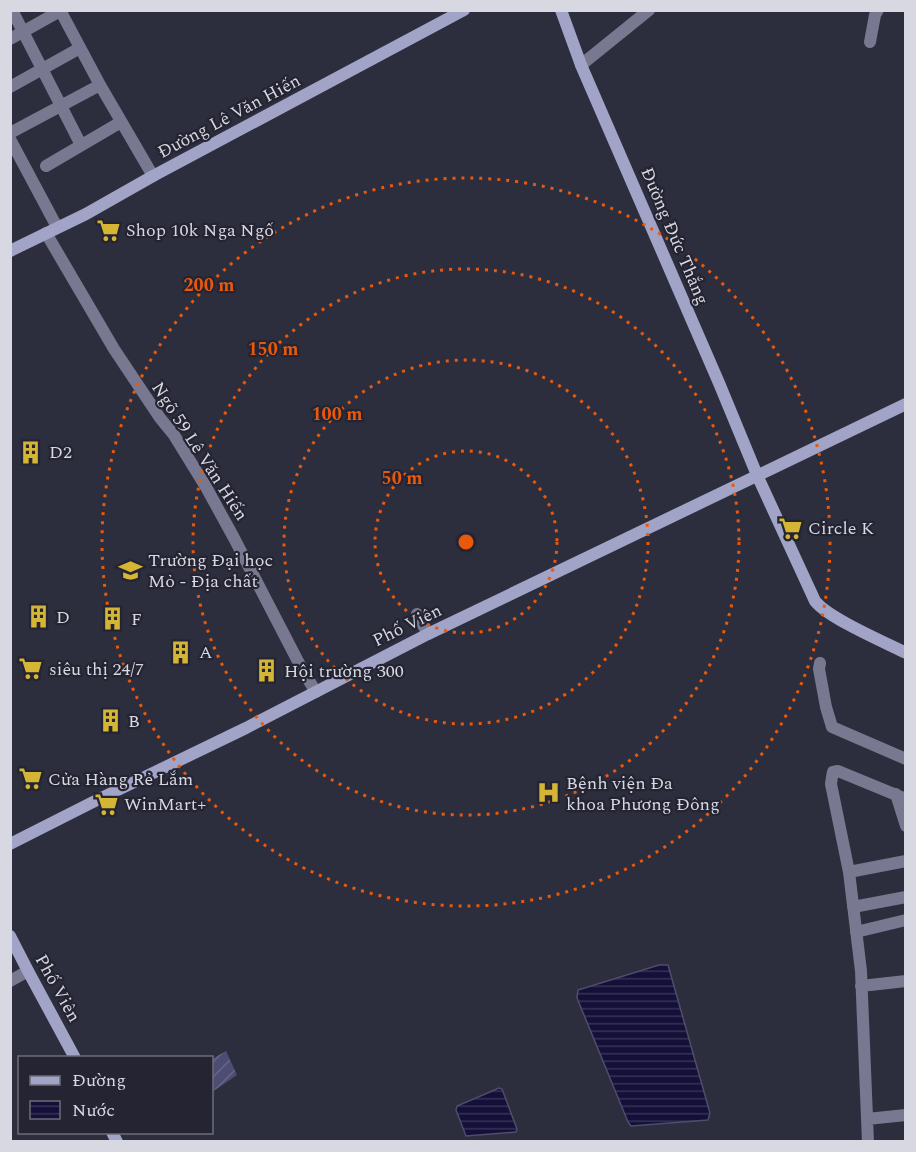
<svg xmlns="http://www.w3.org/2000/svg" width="916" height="1152" font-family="Spectral,serif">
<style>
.garden{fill:url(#garden-furrows)}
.water{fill:url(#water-rules);stroke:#504c6c;stroke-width:1.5}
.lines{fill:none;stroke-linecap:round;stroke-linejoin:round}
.street{stroke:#787990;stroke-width:12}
.secondary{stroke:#a1a3c7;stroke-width:12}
.ring{fill:none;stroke:#e8590c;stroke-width:3;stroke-dasharray:3 6}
.labels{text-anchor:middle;stroke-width:4.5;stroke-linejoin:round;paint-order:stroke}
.street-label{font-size:18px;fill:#d8d8e2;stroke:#242433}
.poi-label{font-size:18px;fill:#d8d8e2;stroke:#242433;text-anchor:start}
.centre{fill:#e8590c;stroke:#242433;stroke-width:3}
.ring-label{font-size:18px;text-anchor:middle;font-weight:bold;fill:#e8590c;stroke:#242433;stroke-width:4.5;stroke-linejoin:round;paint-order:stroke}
</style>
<defs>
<pattern id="garden-furrows" width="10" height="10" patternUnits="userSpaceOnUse" patternTransform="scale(1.5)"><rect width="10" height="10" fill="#4d4d74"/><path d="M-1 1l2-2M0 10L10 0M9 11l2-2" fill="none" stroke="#668"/></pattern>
<pattern id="water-rules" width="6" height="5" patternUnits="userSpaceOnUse" patternTransform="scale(1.5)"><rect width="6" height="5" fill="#151039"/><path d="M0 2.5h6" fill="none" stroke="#363255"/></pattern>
</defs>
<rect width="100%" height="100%" fill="#2d2e3d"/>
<path class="garden" d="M 226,1051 L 237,1075 L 212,1092 L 212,1059 Z"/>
<path class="water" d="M 659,965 L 668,965 L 710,1113 L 708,1120 L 631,1126 L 628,1122 L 577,998 L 578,990 Z
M 499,1088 L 502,1089 L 517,1129 L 516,1132 L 466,1136 L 456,1110 L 457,1106 Z"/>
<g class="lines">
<path class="street" d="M 60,10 L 100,85 L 153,176
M 14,14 L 81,145
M 10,39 L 60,11
M 870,42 L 875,15 L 878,10
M 581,65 L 649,10
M 10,87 L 80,48
M 10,133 L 100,85
M 10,139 L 57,227
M 46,166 L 121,122
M 46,233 L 114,349 L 160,418 L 174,435 L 206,487 L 234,538 L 303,671 L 316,692
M 417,614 L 428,634
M 820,663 L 819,669 L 826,707 L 832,727 L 906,759
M 896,794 L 906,826
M 849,872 L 906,861
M 853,907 L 906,897
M 856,932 L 906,920
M 10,981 L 28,971
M 861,986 L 906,981
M 867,1119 L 906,1115
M 868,1142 L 861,971 L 849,872 L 831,784 L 832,777 L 833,772 L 838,771 L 906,799"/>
<path class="secondary" d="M 561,10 L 581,65 L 719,383 L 757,475 L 809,588 C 811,592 813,597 815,601 C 828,618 884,642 906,653
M 10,251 L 86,214 L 153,176 L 464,10
M 10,844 L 93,802 L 246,728 L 428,634 L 906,404
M 10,936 L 28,971 L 75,1058
M 112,1132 L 117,1142"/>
</g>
<g class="ring">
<circle cx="466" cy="542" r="91"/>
<circle cx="466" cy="542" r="182"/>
<circle cx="466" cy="542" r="273"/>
<circle cx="466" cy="542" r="364"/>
</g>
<defs>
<symbol id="supermarket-bare" viewBox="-9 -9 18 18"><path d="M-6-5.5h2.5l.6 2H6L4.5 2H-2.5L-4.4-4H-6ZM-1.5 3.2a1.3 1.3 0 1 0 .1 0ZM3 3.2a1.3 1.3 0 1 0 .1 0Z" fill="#d5b534" stroke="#242433" stroke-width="2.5" paint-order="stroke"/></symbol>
<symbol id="building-bare" viewBox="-9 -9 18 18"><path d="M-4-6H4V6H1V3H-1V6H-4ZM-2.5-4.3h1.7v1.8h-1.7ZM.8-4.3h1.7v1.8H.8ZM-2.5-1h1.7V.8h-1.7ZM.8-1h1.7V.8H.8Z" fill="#d5b534" stroke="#242433" stroke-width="2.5" paint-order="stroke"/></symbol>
<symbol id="university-bare" viewBox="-9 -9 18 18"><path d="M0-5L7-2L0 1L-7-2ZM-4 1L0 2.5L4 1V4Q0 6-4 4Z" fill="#d5b534" stroke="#242433" stroke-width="2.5" paint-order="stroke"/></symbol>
<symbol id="hospital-bare" viewBox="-9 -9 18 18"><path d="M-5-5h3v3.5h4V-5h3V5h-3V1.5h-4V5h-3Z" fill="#d5b534" stroke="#242433" stroke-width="2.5" paint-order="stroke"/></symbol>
</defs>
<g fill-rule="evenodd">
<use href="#supermarket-bare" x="92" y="214" width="33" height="33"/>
<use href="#building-bare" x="14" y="436" width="33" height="33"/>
<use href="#supermarket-bare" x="774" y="512" width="33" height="33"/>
<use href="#university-bare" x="114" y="554" width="33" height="33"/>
<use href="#building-bare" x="22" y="600" width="33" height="33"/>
<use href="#building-bare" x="96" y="602" width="33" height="33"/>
<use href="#building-bare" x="164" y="636" width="33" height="33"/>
<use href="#supermarket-bare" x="14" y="652" width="33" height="33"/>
<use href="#building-bare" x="250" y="654" width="33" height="33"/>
<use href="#building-bare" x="94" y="704" width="33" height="33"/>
<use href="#supermarket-bare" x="14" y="762" width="33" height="33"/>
<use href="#hospital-bare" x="532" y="776" width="33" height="33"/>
<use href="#supermarket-bare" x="90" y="788" width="33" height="33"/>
</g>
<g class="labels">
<g class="street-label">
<text transform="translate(229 116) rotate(-28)" y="6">Đường Lê Văn Hiến</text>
<text transform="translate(675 236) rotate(67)" y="6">Đường Đức Thắng</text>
<text transform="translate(200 451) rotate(57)" y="6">Ngõ 59 Lê Văn Hiến</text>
<text transform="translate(407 625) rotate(-26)" y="6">Phố Viên</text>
<text transform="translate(58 988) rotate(61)" y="6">Phố Viên</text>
</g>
<g class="poi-label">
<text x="126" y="236">Shop 10k Nga Ngố</text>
<text x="49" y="458">D2</text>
<text x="808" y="534">Circle K</text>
<text x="148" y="566">Trường Đại học<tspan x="148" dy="21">Mỏ - Địa chất</tspan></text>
<text x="56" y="623">D</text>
<text x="131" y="625">F</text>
<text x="199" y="658">A</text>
<text x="49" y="675">siêu thị 24/7</text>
<text x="284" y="677">Hội trường 300</text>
<text x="128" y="727">B</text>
<text x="48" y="785">Cửa Hàng Rẻ Lắm</text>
<text x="566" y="789">Bệnh viện Đa<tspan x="566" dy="21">khoa Phương Đông</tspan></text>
<text x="124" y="810">WinMart+</text>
</g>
</g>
<circle cx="466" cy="542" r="9" class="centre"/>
<g class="ring-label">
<text x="209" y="291">200 m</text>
<text x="273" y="355">150 m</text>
<text x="337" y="420">100 m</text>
<text x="402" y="484">50 m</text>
</g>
<rect width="916" height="1152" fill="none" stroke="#d8d8e2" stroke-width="24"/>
<rect x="18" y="1056" width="195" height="78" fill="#242433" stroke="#6c6c79" stroke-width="1.5"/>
<rect x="30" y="1076" width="30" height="9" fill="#a1a3c7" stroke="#6c6c79" stroke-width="1.5"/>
<text x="72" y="1086" font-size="18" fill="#d8d8e2">Đường</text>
<rect x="30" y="1101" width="30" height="18" fill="url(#water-rules)" stroke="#6c6c79" stroke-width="1.5"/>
<text x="72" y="1116" font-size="18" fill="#d8d8e2">Nước</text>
</svg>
